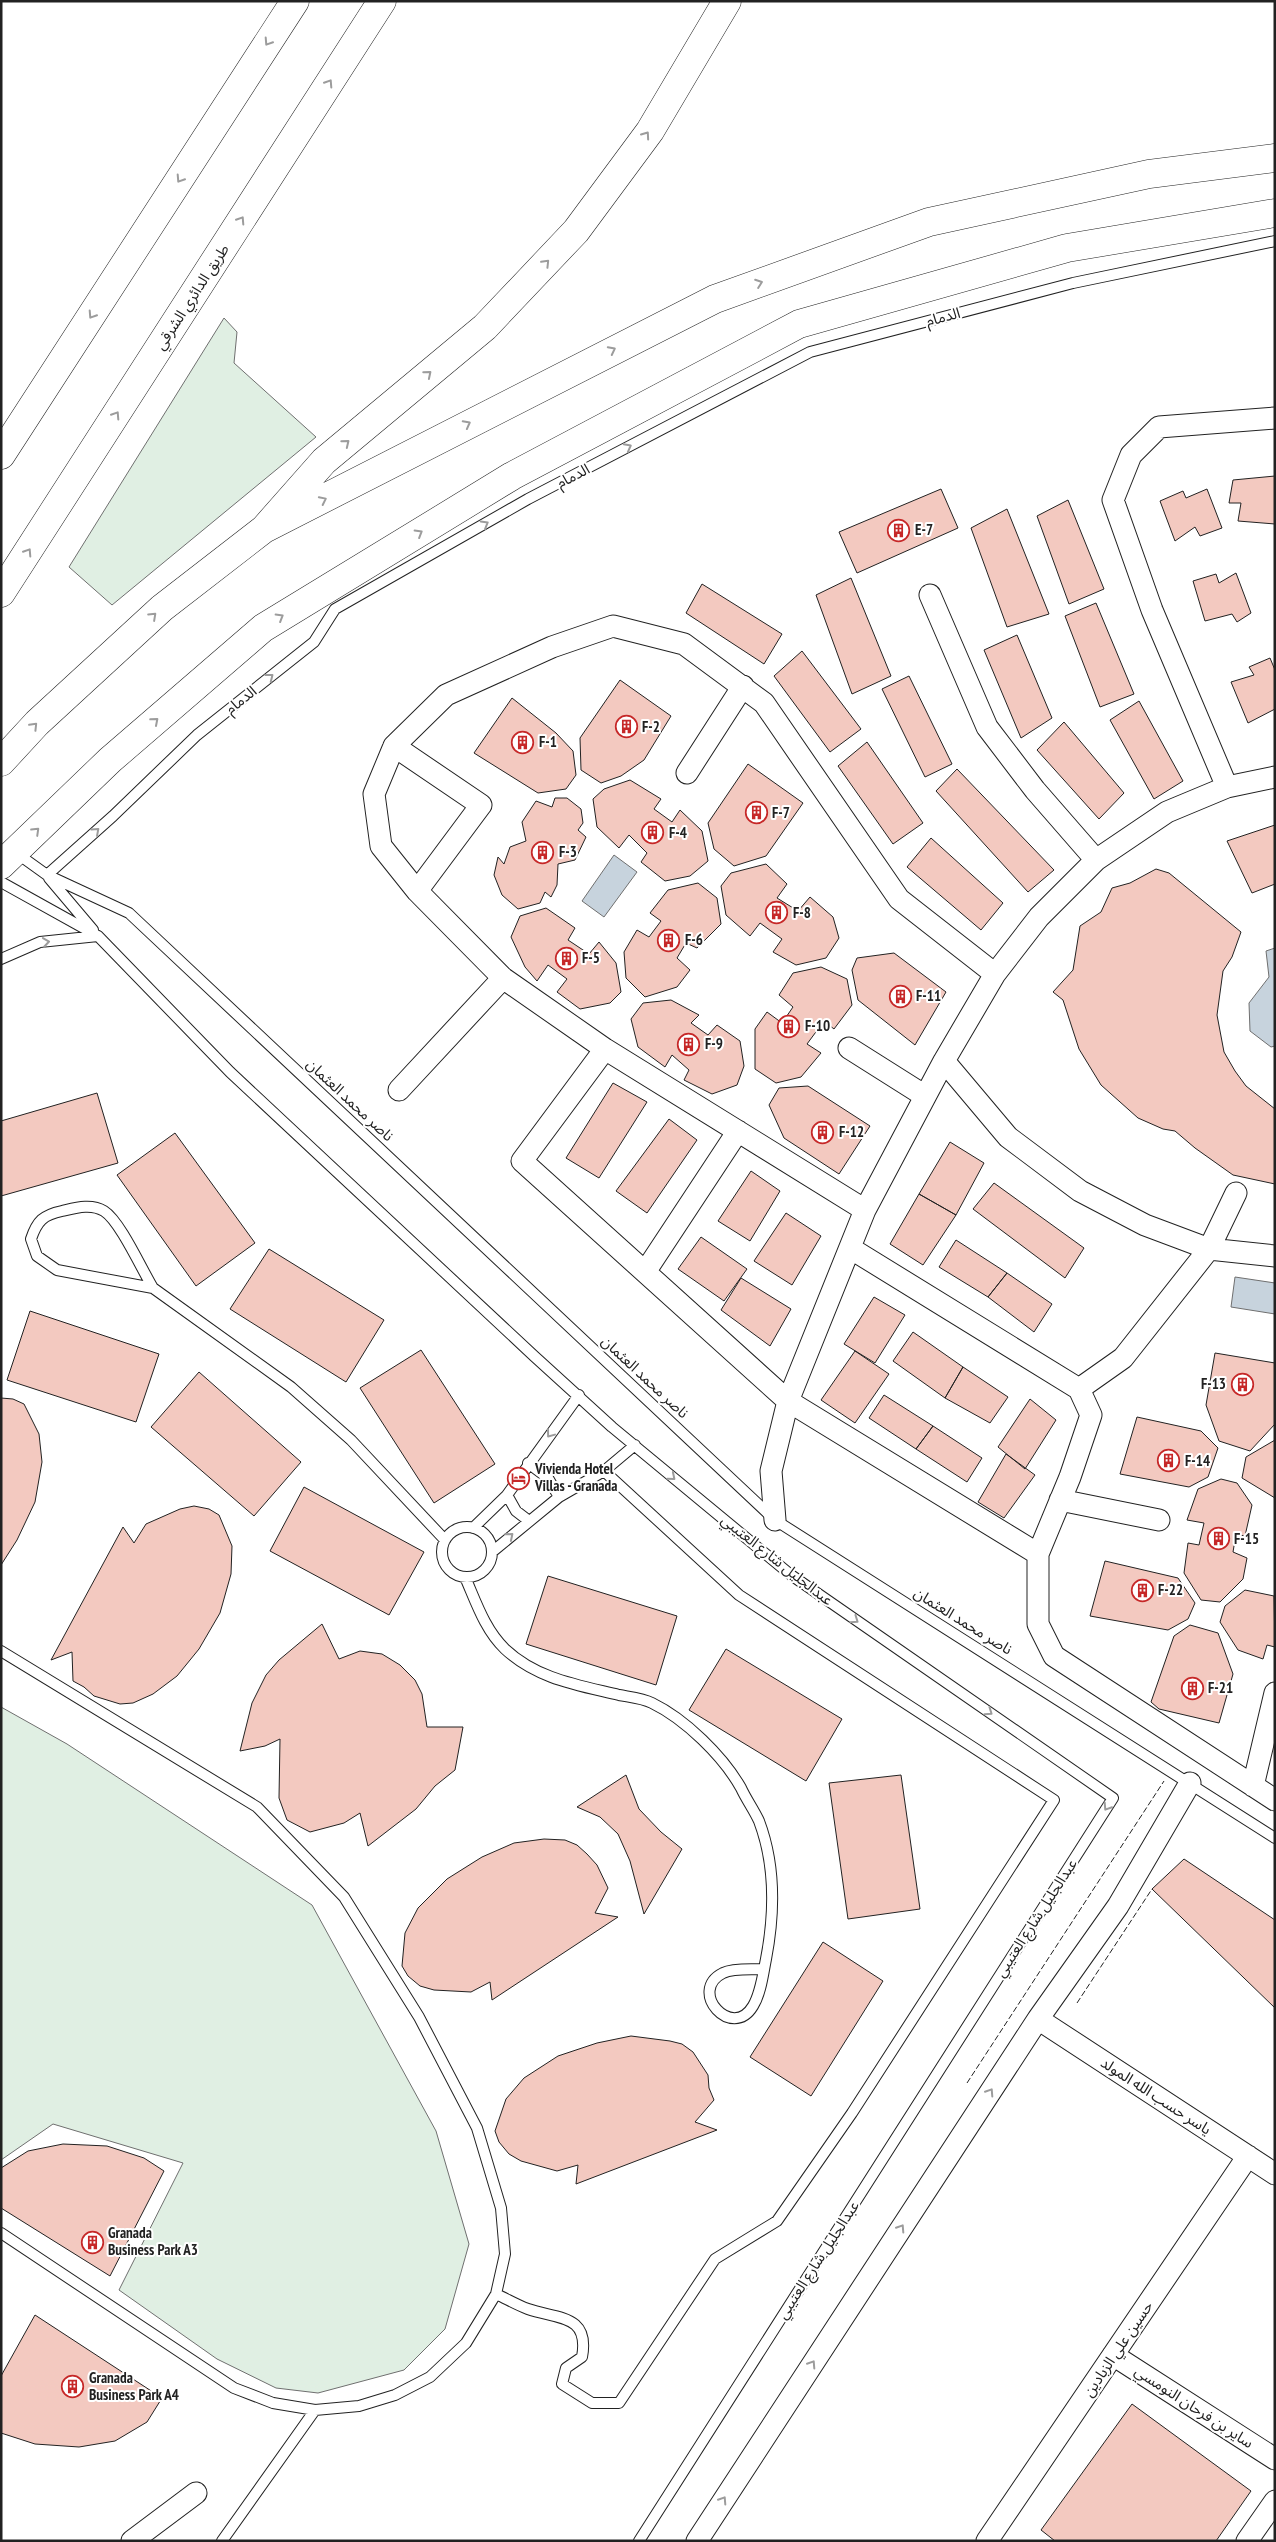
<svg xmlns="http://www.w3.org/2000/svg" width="1276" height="2542" font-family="'PT Sans Narrow','Noto Sans Arabic',sans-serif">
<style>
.green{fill:#e0efe3;stroke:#6f6f6f}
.water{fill:#c7d3dd;stroke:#6f6f6f}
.building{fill:#f3c9c0;stroke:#222}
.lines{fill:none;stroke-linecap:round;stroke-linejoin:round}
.lane-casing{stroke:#222;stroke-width:12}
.street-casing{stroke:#222;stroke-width:23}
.secondary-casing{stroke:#222;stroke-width:29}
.highway-casing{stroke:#222;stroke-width:29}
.lane{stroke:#fff;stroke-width:10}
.street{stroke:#fff;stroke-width:21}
.secondary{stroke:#fff;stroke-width:28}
.highway{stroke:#fff;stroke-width:28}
.fence{stroke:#222;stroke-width:1;stroke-dasharray:6 2.5;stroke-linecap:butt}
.oneway{stroke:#9c9c9c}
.labels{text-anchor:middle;stroke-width:4;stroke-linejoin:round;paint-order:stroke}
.street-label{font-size:15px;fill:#222;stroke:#fff}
.poi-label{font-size:15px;font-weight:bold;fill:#222;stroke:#fff;text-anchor:start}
</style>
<rect width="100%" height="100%" fill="#fff"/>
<path class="green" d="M 224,318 L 237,332 L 234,363 L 316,437 L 112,605 L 69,567 Z
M 1,1707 L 67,1744 L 312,1905 L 436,2131 L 469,2244 L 445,2329 L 404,2370 L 318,2393 L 276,2388 L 217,2359 L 119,2290 L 183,2163 L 53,2124 L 1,2160 Z"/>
<path class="water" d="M 614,855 L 637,872 L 604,917 L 582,901 Z
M 1275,948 L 1275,1046 L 1271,1047 L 1250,1031 L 1249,1003 L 1269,977 L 1266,951 Z
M 1235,1277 L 1275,1283 L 1275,1314 L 1231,1307 Z"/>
<path class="building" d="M 1275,476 L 1275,524 L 1238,521 L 1241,503 L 1229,503 L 1233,480 Z
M 941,489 L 958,528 L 857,573 L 839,532 Z
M 1207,489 L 1222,528 L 1200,536 L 1195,527 L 1175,541 L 1160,501 L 1183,491 L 1186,498 Z
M 1068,500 L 1104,589 L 1069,604 L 1037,516 Z
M 1007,509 L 1049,614 L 1007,627 L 971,528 Z
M 1236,573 L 1251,613 L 1237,622 L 1232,614 L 1205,621 L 1193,581 L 1216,574 L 1219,583 Z
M 851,578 L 891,676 L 852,694 L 816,595 Z
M 702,584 L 782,634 L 764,664 L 686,613 Z
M 1096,603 L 1134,694 L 1100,707 L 1065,616 Z
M 1017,635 L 1052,718 L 1021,738 L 984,650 Z
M 802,651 L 861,729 L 830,752 L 774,676 Z
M 1270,658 L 1275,670 L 1275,709 L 1248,723 L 1231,682 L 1254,675 L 1249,667 Z
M 909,676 L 952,764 L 925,777 L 882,689 Z
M 620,680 L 671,716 L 644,760 L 621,776 L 601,783 L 581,770 L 580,738 Z
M 512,698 L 556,733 L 573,751 L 576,775 L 566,789 L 538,793 L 474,753 Z
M 1139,701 L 1183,781 L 1154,799 L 1110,720 Z
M 1064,722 L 1124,793 L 1099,819 L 1037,750 Z
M 867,742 L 923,823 L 893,844 L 838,766 Z
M 748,764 L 803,803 L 766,856 L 734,866 L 714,849 L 708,823 Z
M 957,769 L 1054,870 L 1028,892 L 936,791 Z
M 630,780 L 661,799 L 654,809 L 672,822 L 680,810 L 702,831 L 708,861 L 690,876 L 665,881 L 641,862 L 647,853 L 629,835 L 619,848 L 597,827 L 593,799 L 604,789 Z
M 555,798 L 567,798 L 581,809 L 583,823 L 578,830 L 586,837 L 575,860 L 558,864 L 557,885 L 551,897 L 545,892 L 540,903 L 518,909 L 502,895 L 494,875 L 498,857 L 504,864 L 510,847 L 526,841 L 522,822 L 536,801 L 552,807 Z
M 1275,825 L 1275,884 L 1252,893 L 1227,841 Z
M 931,838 L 1003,903 L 981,930 L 907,867 Z
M 766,864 L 787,884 L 777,898 L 798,911 L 810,897 L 833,917 L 839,938 L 826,958 L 796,965 L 773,952 L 782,939 L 760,923 L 750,936 L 726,915 L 721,886 L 731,873 Z
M 1156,869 L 1169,873 L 1241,932 L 1232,957 L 1223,971 L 1217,1015 L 1224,1052 L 1235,1071 L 1246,1086 L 1275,1109 L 1275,1184 L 1233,1175 L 1195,1148 L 1175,1131 L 1163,1129 L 1138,1118 L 1101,1085 L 1079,1049 L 1063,1000 L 1053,992 L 1073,970 L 1080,926 L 1101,912 L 1112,888 L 1130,883 Z
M 698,883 L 717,898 L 721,924 L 697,948 L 686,943 L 677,958 L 690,970 L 677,987 L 645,997 L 626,978 L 624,952 L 637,930 L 649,937 L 661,921 L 650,913 L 668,890 Z
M 546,908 L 575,928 L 568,940 L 589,954 L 599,942 L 616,963 L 621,992 L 610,1003 L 580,1009 L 557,992 L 567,979 L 548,965 L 537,981 L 525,967 L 511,937 L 520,916 Z
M 894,953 L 946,992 L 915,1045 L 858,1000 L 852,970 L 857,958 Z
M 821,967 L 847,979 L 852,1005 L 834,1029 L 824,1021 L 807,1044 L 821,1053 L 801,1077 L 776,1083 L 755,1069 L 755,1029 L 767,1012 L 782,1023 L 793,1007 L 779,995 L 793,973 Z
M 671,1000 L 699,1015 L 691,1023 L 708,1035 L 717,1025 L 740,1041 L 744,1066 L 737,1085 L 712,1094 L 684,1080 L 689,1070 L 672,1055 L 665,1067 L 638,1047 L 631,1019 L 643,1003 Z
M 613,1083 L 647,1102 L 599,1178 L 566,1158 Z
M 808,1086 L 870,1126 L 839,1174 L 784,1138 L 769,1105 L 779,1088 Z
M 97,1093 L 118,1163 L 1,1196 L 1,1121 Z
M 669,1119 L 697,1140 L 647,1213 L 616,1191 Z
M 175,1133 L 255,1243 L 196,1286 L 117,1175 Z
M 950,1142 L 984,1163 L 956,1215 L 919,1194 Z
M 751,1171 L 780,1191 L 750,1241 L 718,1221 Z
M 994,1183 L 1084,1248 L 1065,1278 L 973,1209 Z
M 919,1194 L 956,1215 L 923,1265 L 890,1244 Z
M 786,1213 L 821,1236 L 792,1285 L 754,1261 Z
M 701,1237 L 747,1269 L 724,1301 L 678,1269 Z
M 956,1240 L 1007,1273 L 988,1297 L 939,1267 Z
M 269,1249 L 384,1320 L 346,1382 L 230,1309 Z
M 1007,1273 L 1052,1304 L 1034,1332 L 988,1297 Z
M 741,1278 L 791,1309 L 770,1346 L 721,1310 Z
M 874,1297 L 905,1315 L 875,1363 L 844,1344 Z
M 30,1311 L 159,1354 L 136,1422 L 7,1380 Z
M 913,1332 L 963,1367 L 945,1398 L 893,1361 Z
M 421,1350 L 495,1464 L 434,1503 L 360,1388 Z
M 855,1351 L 889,1374 L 855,1423 L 821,1400 Z
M 1215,1353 L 1275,1363 L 1275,1424 L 1250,1451 L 1219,1441 L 1206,1405 Z
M 963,1367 L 1008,1397 L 990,1423 L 945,1398 Z
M 199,1372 L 301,1462 L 254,1516 L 151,1427 Z
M 884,1395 L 933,1426 L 916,1449 L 869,1418 Z
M 1,1398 L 13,1399 L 24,1404 L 39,1434 L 42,1462 L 35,1502 L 17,1540 L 1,1565 Z
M 1030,1399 L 1056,1420 L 1025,1469 L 998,1447 Z
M 1137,1417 L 1201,1431 L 1218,1448 L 1208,1477 L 1189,1487 L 1120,1474 Z
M 933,1426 L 982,1458 L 967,1482 L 916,1449 Z
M 1275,1440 L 1275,1498 L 1242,1478 L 1246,1457 Z
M 1006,1454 L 1035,1475 L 1004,1518 L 978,1502 Z
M 1221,1479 L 1237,1483 L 1252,1505 L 1245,1536 L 1236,1534 L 1233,1552 L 1247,1558 L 1243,1579 L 1220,1602 L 1201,1600 L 1184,1573 L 1188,1543 L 1199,1545 L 1204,1523 L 1187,1520 L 1198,1489 Z
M 304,1487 L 424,1552 L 389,1615 L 270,1551 Z
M 194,1506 L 209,1509 L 219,1515 L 232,1546 L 231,1574 L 220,1613 L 199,1649 L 177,1676 L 153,1694 L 133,1703 L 120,1704 L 94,1696 L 84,1687 L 73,1681 L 72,1652 L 51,1660 L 123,1527 L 134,1543 L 146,1524 L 180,1509 Z
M 1105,1561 L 1178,1578 L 1195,1603 L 1188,1619 L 1168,1630 L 1090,1616 Z
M 548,1576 L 677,1616 L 656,1685 L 526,1644 Z
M 1245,1590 L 1274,1596 L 1275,1647 L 1267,1645 L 1263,1659 L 1238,1650 L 1220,1622 L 1225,1606 Z
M 322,1624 L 339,1659 L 360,1651 L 382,1654 L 400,1665 L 415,1680 L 422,1694 L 427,1727 L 463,1727 L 455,1770 L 435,1786 L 416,1809 L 368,1846 L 360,1813 L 344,1823 L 310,1832 L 287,1820 L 279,1798 L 280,1739 L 265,1746 L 240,1751 L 252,1703 L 266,1675 L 279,1660 Z
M 1190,1625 L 1218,1633 L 1233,1674 L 1219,1723 L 1159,1709 L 1151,1702 L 1174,1636 Z
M 726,1649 L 842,1719 L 806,1781 L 689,1710 Z
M 626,1775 L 639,1809 L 661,1832 L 682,1849 L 644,1914 L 630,1861 L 618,1834 L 600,1817 L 577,1807 Z
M 901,1775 L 920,1909 L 848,1919 L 829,1783 Z
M 544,1839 L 565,1840 L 577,1845 L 587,1854 L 597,1865 L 608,1888 L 595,1913 L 618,1917 L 492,2000 L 490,1982 L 471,1992 L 434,1990 L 420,1986 L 408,1976 L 402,1966 L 405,1933 L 418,1908 L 447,1879 L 482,1857 L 514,1843 Z
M 1184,1859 L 1275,1920 L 1275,2008 L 1152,1889 Z
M 823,1942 L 883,1981 L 811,2096 L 750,2057 Z
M 631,2036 L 670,2041 L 682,2044 L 693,2052 L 708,2075 L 709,2088 L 714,2100 L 695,2122 L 717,2130 L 576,2184 L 578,2165 L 557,2171 L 521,2161 L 509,2154 L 499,2142 L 495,2131 L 506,2099 L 524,2078 L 558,2056 L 597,2043 Z
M 63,2144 L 107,2146 L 144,2158 L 164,2171 L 110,2276 L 1,2208 L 1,2168 L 28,2151 Z
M 35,2315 L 162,2398 L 147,2422 L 115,2441 L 79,2447 L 35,2444 L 1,2433 L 1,2376 Z
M 1132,2404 L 1251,2491 L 1216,2541 L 1055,2541 L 1041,2530 Z"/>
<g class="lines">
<defs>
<path id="lane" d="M 15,852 L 47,875 L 129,913 L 775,1520 L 1275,1838
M 47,875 L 113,816 L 197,735 L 314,642 L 335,609 L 528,499 L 810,352 L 1073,283 L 1275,241
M 49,878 L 93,930
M 1,882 L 98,936 L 230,1072 L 534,1356 L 612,1427 L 791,1575 L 1113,1798 L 639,2541
M 1,959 L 40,942 L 98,936
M 153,1288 C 142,1270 120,1221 104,1211 C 91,1203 75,1208 62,1211 C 43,1215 37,1221 31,1239 L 37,1256 L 57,1270 L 153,1288 L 291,1387 L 351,1440 L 445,1540
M 528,1463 L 548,1478 L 559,1497
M 507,1495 L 516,1511 L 529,1521
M442 1552a25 25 0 1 1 50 0a25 25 0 1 1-50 0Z
M 473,1528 L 507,1495 L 579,1395
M 492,1552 L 559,1497 L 604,1471 L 635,1445
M 465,1577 C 476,1602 485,1630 505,1649 C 537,1679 578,1685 619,1695 C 629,1697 642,1698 652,1703 C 685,1719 723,1756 741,1788 C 746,1799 754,1810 759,1821 C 776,1866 775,1912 766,1959 C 763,1974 761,1993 753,2006 C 732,2041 687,1991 723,1973 C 734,1968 751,1970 764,1969
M 1,1651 L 257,1807 L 344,1897 L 419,2017 L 477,2128 L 501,2208 L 505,2254 L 496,2294 L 466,2343 L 430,2377 L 395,2395 L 359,2406 L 315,2410 L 273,2403 L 234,2388 L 1,2233
M 496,2294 C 507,2299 517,2305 528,2309 C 557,2319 590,2314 582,2357 L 566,2368 L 562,2384 L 592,2403 L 619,2403 L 715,2259 L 777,2221 L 852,2113 L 1054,1800 L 739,1595 L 604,1471
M 222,2541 L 315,2410"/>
<path id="street" d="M 930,595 L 987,727 L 1035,790 L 1096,860
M 394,746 L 481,805 L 417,891
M 687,773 L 743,686
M 1227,787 L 1152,610 L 1113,500 L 1131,455 L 1159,427 L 1275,418
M 849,1048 L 925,1096
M 605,1049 L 522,1161 L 788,1401 L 1038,1554
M 944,1061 L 1008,1137 L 1080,1191 L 1145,1225 L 1209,1249 L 1275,1256
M 399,1090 L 503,978
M 865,1210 L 605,1049 L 503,978 L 417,891 L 381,846 L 374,794 L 394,746 L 446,695 L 552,647 L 613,626 L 684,644 L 764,703 L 899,899 L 995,974
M 850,1248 L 1079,1389 L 1091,1415 L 1070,1477 L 1038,1554 L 1038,1624 L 1054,1656 L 1275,1800
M 645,1272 L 738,1131
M 1079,1389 L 1123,1358 L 1209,1249 L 1236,1193
M 1060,1500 L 1159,1520
M 775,1520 L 771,1471 L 788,1401 L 865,1210 L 944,1061 L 995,974 L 1039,917 L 1096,860 L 1167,812 L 1227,787 L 1275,777
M 1253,1786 L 1275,1693
M 1038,2019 L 1275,2174
M 1113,2355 L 1275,2459
M 132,2541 L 196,2493
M 697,2541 L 1038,2019 L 1118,1906 L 1190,1783
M 987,2541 L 1248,2156
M 1247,2541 L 1275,2501"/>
<path id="secondary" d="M 1,865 L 110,760 L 263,628 L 512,476 L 799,324 L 1067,248 L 1275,213"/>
<path id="highway" d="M 1,455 L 295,1
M 264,529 L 715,299 L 929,222 L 1149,174 L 1275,158
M 1,593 L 382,1
M 1,762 L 37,723 L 162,608 L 264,529 L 324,461 L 485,327 L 576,231 L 650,131 L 727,1"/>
</defs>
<use href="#lane" class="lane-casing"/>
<use href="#street" class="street-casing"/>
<use href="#secondary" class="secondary-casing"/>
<use href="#highway" class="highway-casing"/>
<use href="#lane" class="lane"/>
<use href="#street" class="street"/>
<use href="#secondary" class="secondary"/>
<use href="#highway" class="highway"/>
<path class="fence" d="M 1077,2003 L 1152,1889
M 967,2083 L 1164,1781"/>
</g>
<defs><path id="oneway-chevron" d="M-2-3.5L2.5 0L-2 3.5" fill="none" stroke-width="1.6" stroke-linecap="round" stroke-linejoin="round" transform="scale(1.25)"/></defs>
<g class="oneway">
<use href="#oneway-chevron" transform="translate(268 42) rotate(123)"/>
<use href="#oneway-chevron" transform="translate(329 83) rotate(-57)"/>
<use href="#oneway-chevron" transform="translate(646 135) rotate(-55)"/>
<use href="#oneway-chevron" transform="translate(180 179) rotate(123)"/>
<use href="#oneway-chevron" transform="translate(241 220) rotate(-57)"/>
<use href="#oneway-chevron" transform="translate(546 263) rotate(-46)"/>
<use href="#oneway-chevron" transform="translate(759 283) rotate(-20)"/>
<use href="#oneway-chevron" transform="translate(92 315) rotate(123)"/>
<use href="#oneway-chevron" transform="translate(612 350) rotate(-27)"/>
<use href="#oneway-chevron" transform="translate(428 374) rotate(-40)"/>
<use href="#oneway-chevron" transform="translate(116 415) rotate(-57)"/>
<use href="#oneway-chevron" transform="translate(467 424) rotate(-28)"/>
<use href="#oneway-chevron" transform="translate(346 443) rotate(-39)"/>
<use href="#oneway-chevron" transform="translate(628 447) rotate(-28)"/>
<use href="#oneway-chevron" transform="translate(323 500) rotate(-26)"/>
<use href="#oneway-chevron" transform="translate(485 524) rotate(-30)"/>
<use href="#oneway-chevron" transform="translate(419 533) rotate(-31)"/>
<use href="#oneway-chevron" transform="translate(28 552) rotate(-57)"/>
<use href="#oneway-chevron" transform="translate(153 616) rotate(-43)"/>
<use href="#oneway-chevron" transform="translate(280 617) rotate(-31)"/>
<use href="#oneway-chevron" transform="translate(270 677) rotate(-38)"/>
<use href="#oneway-chevron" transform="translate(155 721) rotate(-41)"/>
<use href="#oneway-chevron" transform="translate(34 726) rotate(-46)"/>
<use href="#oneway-chevron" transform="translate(36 831) rotate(-44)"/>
<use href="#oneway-chevron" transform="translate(96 831) rotate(-42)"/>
<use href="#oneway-chevron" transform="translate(46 942) rotate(-8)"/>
<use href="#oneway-chevron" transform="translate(550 1434) rotate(127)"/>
<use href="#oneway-chevron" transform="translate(672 1477) rotate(40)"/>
<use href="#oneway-chevron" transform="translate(510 1536) rotate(-40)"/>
<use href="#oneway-chevron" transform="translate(855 1620) rotate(35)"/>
<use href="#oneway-chevron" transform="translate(989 1712) rotate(35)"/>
<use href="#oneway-chevron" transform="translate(1107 1807) rotate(123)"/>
<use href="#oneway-chevron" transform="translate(990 2092) rotate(-57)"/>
<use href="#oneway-chevron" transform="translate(901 2228) rotate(-57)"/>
<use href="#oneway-chevron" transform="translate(812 2364) rotate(-57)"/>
<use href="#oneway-chevron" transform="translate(723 2500) rotate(-57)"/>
</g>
<defs>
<symbol id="building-ring" viewBox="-11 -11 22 22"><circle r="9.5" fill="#fff" stroke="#c62828" stroke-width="1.5"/><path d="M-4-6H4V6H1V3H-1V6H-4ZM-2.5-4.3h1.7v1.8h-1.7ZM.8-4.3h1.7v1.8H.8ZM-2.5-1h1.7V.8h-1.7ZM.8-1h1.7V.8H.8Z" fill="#c62828"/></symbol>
<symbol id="hotel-ring" viewBox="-11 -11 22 22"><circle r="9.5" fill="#fff" stroke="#c62828" stroke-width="1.5"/><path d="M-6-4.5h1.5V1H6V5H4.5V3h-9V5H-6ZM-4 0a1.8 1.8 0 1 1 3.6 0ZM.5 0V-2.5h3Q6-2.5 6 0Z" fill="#c62828"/></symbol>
</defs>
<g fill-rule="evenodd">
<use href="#building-ring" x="886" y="518" width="25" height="25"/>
<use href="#building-ring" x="614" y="714" width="25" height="25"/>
<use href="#building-ring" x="510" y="730" width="25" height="25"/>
<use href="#building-ring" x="744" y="800" width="25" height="25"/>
<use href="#building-ring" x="640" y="820" width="25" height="25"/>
<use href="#building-ring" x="530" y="840" width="25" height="25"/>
<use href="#building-ring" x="764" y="900" width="25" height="25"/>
<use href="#building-ring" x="656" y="928" width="25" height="25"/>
<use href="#building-ring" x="554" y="946" width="25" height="25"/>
<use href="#building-ring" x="888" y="984" width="25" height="25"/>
<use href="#building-ring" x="776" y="1014" width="25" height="25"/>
<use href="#building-ring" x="676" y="1032" width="25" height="25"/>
<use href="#building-ring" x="810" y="1120" width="25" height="25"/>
<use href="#building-ring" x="1230" y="1372" width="25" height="25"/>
<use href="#building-ring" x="1156" y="1448" width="25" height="25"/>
<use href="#hotel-ring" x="506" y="1466" width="25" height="25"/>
<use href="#building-ring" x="1206" y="1526" width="25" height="25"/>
<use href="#building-ring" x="1130" y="1578" width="25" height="25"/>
<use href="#building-ring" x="1180" y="1676" width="25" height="25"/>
<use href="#building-ring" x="80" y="2230" width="25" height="25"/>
<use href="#building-ring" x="60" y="2374" width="25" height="25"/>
</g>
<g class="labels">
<g class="street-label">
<text transform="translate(192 297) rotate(-57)" y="5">طريق الدائري الشرقي</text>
<text transform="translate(943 317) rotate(-15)" y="5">الدمام</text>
<text transform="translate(573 476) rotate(-28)" y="5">الدمام</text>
<text transform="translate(241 700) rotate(-39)" y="5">الدمام</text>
<text transform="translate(350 1100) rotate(43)" y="5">ناصر محمد العثمان</text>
<text transform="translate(645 1377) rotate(43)" y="5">ناصر محمد العثمان</text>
<text transform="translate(777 1560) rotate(38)" y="5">عبدالجليل شارع العتيبي</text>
<text transform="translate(963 1621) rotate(32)" y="5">ناصر محمد العثمان</text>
<text transform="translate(1036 1918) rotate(-57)" y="5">عبدالجليل شارع العتيبي</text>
<text transform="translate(1156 2096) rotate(33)" y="5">ياسر حسب الله المولد</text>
<text transform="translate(818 2260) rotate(-57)" y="5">عبدالجليل شارع العتيبي</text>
<text transform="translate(1118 2349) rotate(-56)" y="5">حسين علي الزبادين</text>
<text transform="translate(1194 2407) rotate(33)" y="5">ساير بن فرحان النومسي</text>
</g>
<g class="poi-label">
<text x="915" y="535">E-7</text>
<text x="642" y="732">F-2</text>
<text x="539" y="747">F-1</text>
<text x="772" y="818">F-7</text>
<text x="669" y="838">F-4</text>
<text x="559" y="857">F-3</text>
<text x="793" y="918">F-8</text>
<text x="685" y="945">F-6</text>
<text x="582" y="963">F-5</text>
<text x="916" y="1001">F-11</text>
<text x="805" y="1031">F-10</text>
<text x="705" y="1049">F-9</text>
<text x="839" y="1137">F-12</text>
<text x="1226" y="1389" text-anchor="end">F-13</text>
<text x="1185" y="1466">F-14</text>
<text x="535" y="1474">Vivienda Hotel<tspan x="535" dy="17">Villas - Granada</tspan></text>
<text x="1234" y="1544">F-15</text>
<text x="1158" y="1595">F-22</text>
<text x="1208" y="1693">F-21</text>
<text x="108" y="2238">Granada<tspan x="108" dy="17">Business Park A3</tspan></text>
<text x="89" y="2383">Granada<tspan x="89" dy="17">Business Park A4</tspan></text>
</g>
</g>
<rect width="1276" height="2542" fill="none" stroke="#222222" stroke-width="5"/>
</svg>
